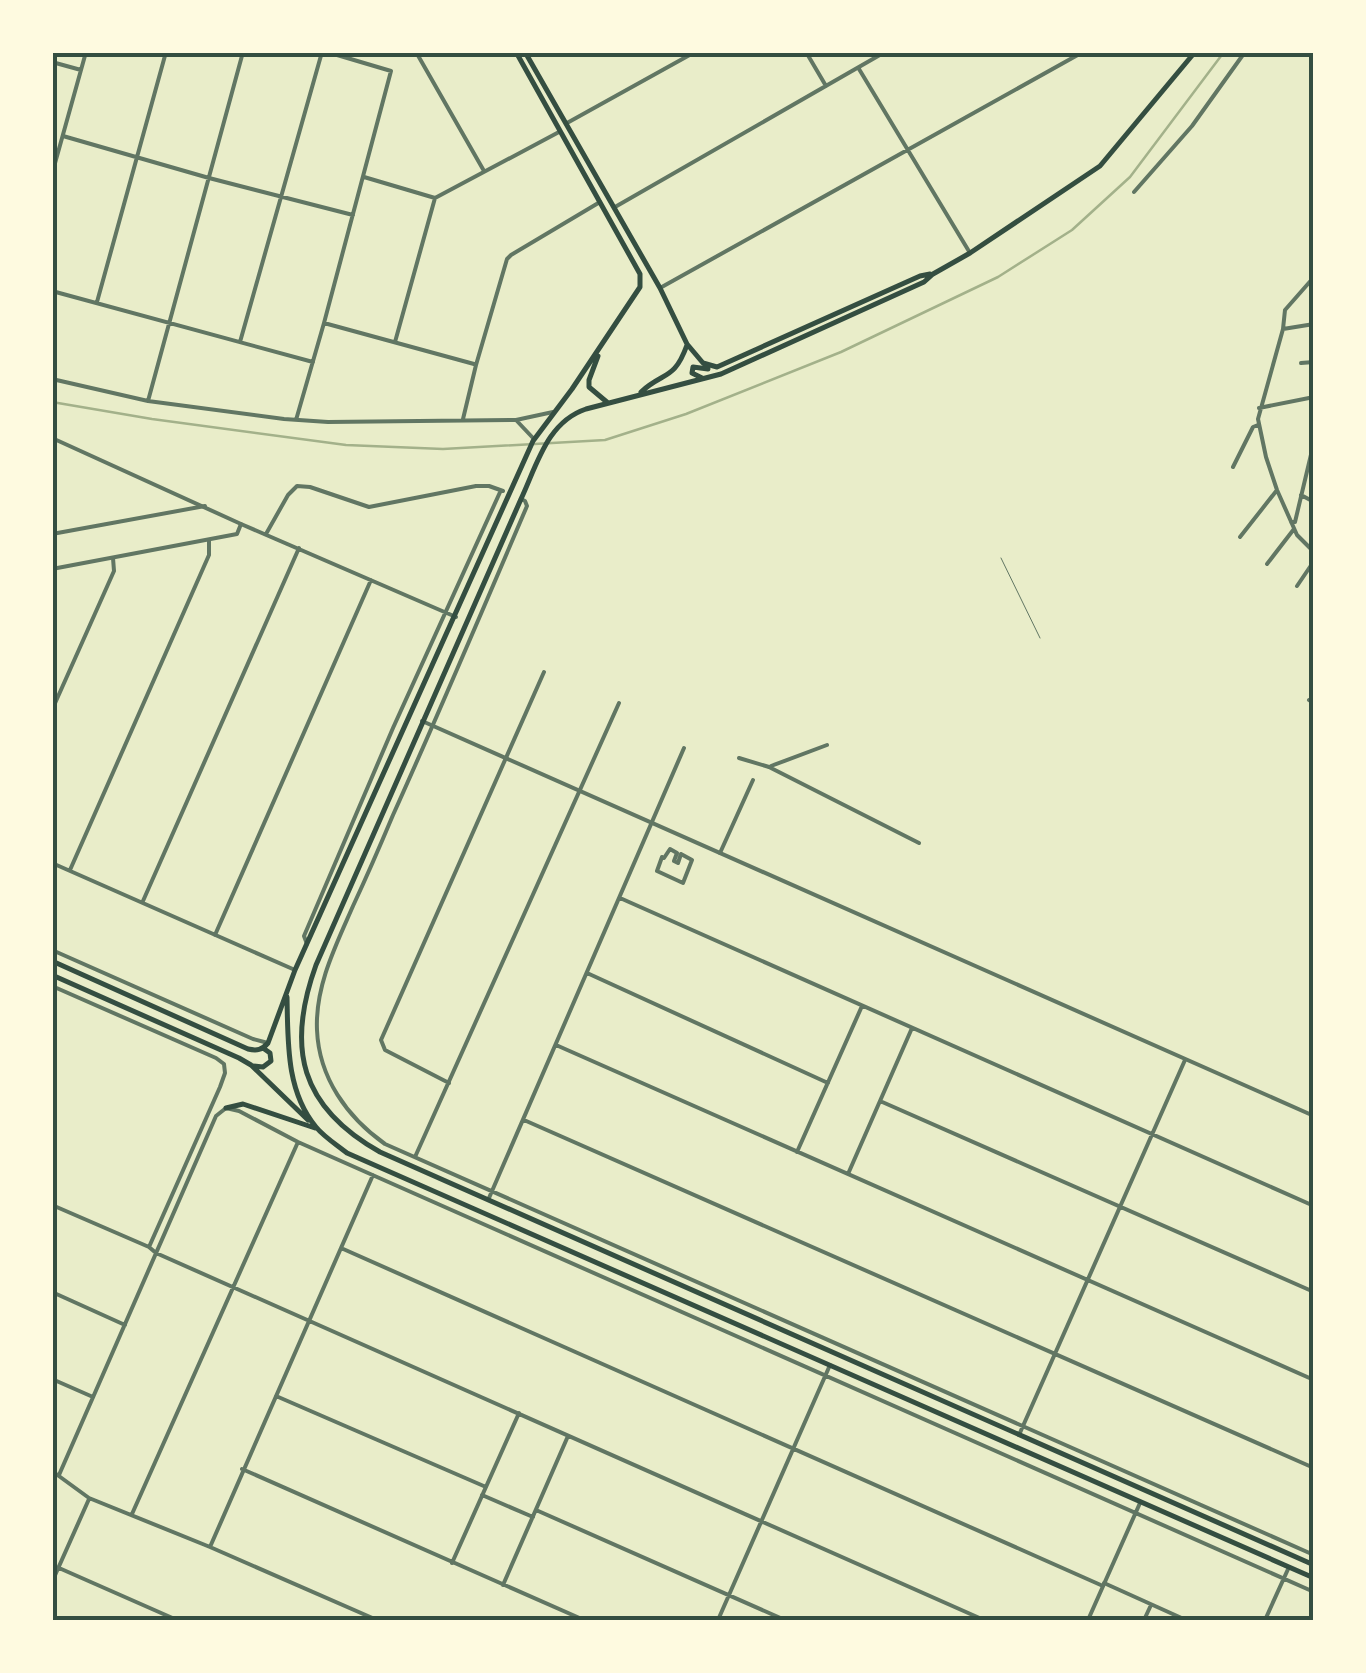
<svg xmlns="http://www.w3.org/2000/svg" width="1366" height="1673" font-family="Georgia,serif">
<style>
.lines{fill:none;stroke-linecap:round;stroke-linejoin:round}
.stream{stroke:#a3b18a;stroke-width:2.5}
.service{stroke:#617663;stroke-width:1}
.minor{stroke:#617663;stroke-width:4}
.tertiary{stroke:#617663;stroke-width:4}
.secondary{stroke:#344e41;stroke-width:5}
.neatline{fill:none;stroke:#344e41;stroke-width:4}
</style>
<rect width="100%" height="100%" fill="#e9edc9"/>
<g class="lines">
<path class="stream" d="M 52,402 L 152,419 L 346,445 L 443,449 L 605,440 L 686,414 L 841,352 L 998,277 L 1072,230 L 1130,177 L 1224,52"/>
<path class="service" d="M 1001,558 L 1040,638"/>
<path class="minor" d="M 416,52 L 484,171
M 806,52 L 826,86
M 52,62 L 81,70
M 859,69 L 970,253
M 567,123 L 695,52
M 63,136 L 209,178 L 353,215
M 52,174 L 86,52
M 364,177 L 435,198 L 559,132
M 1134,192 L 1192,126 L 1245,52
M 615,207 L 885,52
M 1314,277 L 1285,310 L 1283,329 L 1258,419 L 1266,457 L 1277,490 L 1297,535 L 1314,552
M 660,288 L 1083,52
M 52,291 L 313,362
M 97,302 L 166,52
M 324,323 L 474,364
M 1283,329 L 1314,324
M 240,342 L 322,52
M 395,342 L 435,198
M 1301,363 L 1314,362
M 52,379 L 148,401 L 284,419 L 328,422 L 516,420 L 553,412
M 148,401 L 243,52
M 1259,408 L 1314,397
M 463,419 L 476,365 L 507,259 L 511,255 L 600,202
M 296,420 L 324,323 L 391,71 L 327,52
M 516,420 L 533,438
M 52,438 L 241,524 L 456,617
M 1233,467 L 1253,427 L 1258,425
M 1301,495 L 1314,502
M 521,499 L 525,501 L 527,506 C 483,609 439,713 393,815 C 380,846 367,876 353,906 C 336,945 315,986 317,1030 C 319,1078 347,1117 385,1144 L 1314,1555
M 1291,522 L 1295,522 L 1314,442
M 266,534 L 288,495 L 297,486 L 310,487 L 369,507 L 476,486 L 489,486 L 503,491
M 1240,537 L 1277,490
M 1267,564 L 1294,529
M 1297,586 L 1314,561
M 1309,700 L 1314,703
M 52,710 L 114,571 L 113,558
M 739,758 L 769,767 L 919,843
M 771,766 L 827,745
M 670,849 L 677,853 L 674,861 L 678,863 L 681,854 L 692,860 L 683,883 L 657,871 L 662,857 L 664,858 Z
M 720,853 L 753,780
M 52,863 L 295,970
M 70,870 L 209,555 L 209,541
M 620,898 L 1314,1206
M 143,901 L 299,548
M 215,935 L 371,580
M 307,944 L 304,936 L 393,728 L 501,490
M 52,950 L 253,1039 L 268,1043
M 587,973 L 828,1083
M 52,986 L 216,1058 L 224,1064 L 225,1073 L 220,1087 L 149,1247
M 556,1045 L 1314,1380
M 449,1083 L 385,1050 L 381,1040 L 544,672
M 880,1101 L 1314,1292
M 524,1120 L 1314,1468
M 797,1152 L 862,1006
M 415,1157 L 619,703
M 848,1174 L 912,1028
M 489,1198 L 684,748
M 52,1205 L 149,1247 L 156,1253 L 984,1620
M 341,1248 L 1103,1586
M 52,1292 L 125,1325
M 52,1379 L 93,1397
M 276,1396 L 486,1487
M 1019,1435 L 1185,1060
M 242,1469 L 584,1620
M 52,1471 L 89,1498 L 210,1547 L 377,1620
M 59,1475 L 216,1116 L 226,1108 L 239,1111 L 298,1142 L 1314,1592
M 482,1495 L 533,1517
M 536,1510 L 785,1620
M 132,1514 L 298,1142
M 210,1547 L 373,1175
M 452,1563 L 519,1413
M 59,1568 L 177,1620
M 52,1582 L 89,1499
M 1104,1583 L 1186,1620
M 503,1585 L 568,1436
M 718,1620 L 830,1365
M 1088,1620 L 1140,1503
M 1144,1620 L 1151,1605
M 1265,1620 L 1289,1567"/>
<path class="tertiary" d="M 52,534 L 205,506
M 52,569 L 237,534 L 241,524
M 422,721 L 1314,1116"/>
<path class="secondary" d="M 525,52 L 660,288 L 687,344 L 703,363 L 717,367 L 920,276 L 930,274
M 1195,52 L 1100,166 L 970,253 L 933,274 L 924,282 L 721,374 L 586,409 C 547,422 537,465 521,499 L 316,965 C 286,1048 300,1107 380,1152 L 1314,1565
M 598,356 L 589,380 L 589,387 L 608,403
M 702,378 L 692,373 L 693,367 L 708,369
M 641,392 C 664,371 674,381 687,345
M 52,961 L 248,1049 C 257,1051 262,1050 268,1043 L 295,970 L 533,441 L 572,389 L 640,287 L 640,274 L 516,52
M 52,975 L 239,1058 L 251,1065 L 308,1120
M 287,997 C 288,1042 286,1091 316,1127 C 324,1137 337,1145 347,1153 L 1314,1578
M 253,1066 L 263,1067 L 271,1061 L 270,1053 L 263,1048
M 226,1108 L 243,1104 L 315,1128"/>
</g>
<rect width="1366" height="1673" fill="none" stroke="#fefae0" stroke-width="110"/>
<rect x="55" y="55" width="1256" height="1563" class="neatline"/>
</svg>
